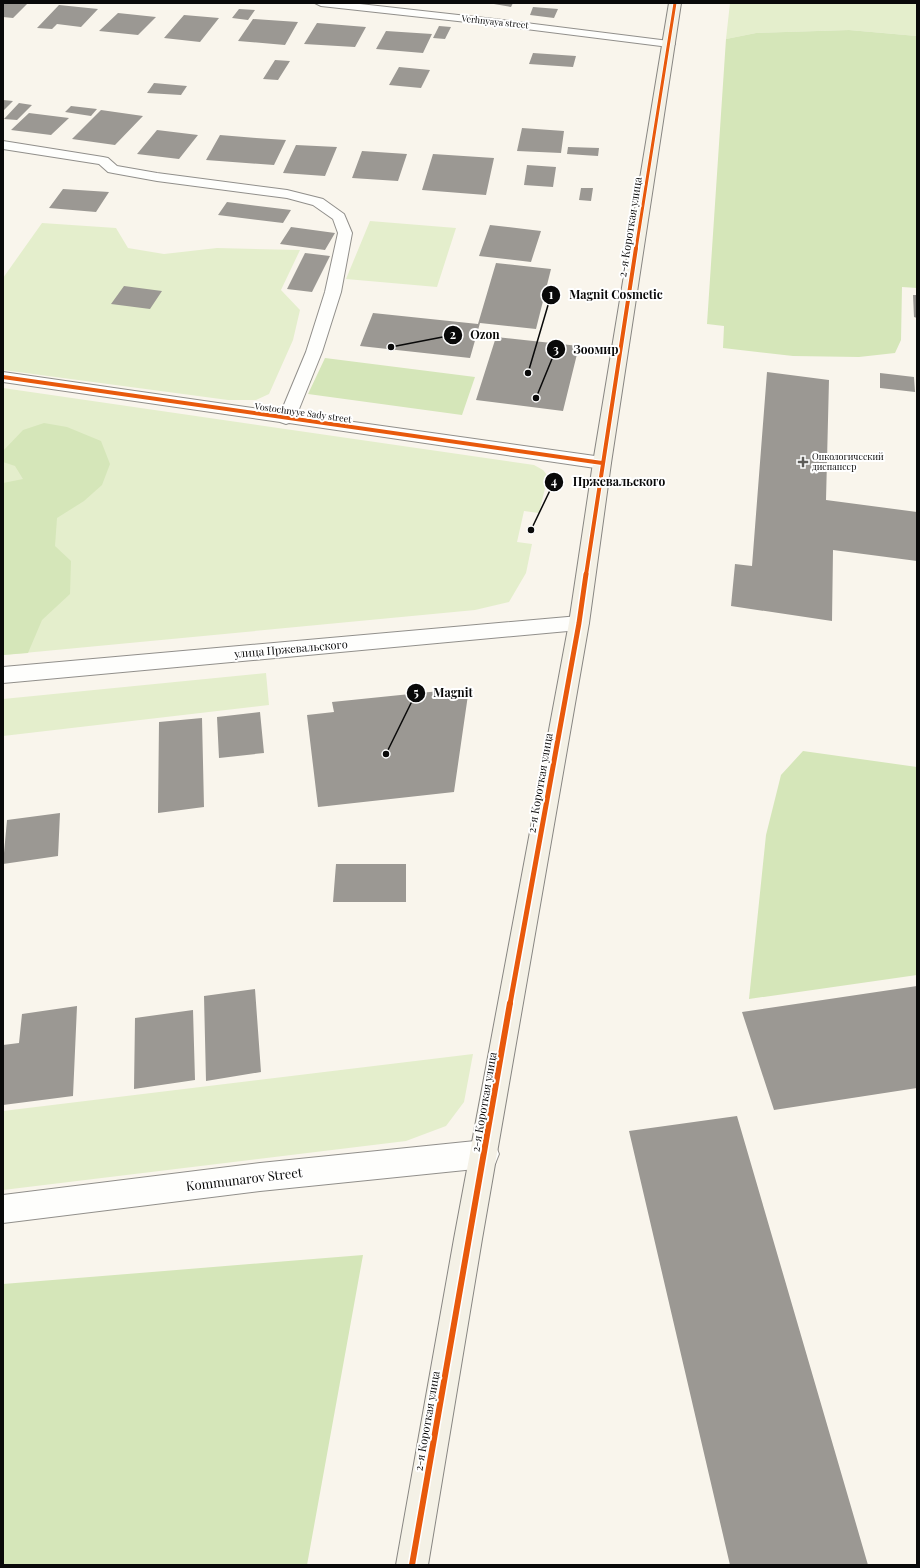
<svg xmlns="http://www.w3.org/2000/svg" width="920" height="1568" font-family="'Playfair Display',serif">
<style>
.green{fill:#e4eecc}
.forest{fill:#d5e6b9}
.building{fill:#9b9893}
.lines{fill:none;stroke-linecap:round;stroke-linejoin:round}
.street-casing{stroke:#918f8b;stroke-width:2}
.secondary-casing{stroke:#888682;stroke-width:2}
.street{fill:#fefefc;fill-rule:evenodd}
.secondary{fill:#f4f1e6;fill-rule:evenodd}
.cycleway-far3-casing{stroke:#fff;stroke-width:4.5}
.cycleway-far2-casing{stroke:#fff;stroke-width:6}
.cycleway-far1-casing{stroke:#fff;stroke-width:8}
.cycleway-casing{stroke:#fff;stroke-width:9}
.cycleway-far3{stroke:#e8590c;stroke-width:3}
.cycleway-far2{stroke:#e8590c;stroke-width:4}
.cycleway-far1{stroke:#e8590c;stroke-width:5}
.cycleway{stroke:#e8590c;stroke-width:6}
.poi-dot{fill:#5d5c58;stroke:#fff;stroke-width:1.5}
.labels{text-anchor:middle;stroke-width:4;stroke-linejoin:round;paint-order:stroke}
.far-street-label{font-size:9px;fill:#090909;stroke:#fff}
.far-poi-label{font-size:9px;fill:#090909;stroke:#fff;text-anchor:start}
.street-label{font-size:11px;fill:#090909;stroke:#fff}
.near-street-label{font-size:13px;fill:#090909;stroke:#fff}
.leader{fill:none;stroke:#090909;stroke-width:1.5}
.callout-dot{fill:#090909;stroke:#fff;stroke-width:1.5}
.mark-label{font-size:12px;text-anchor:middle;font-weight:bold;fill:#fff}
.callout-label{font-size:12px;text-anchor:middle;font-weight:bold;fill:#090909;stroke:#fff;stroke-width:4;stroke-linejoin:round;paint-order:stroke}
</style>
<rect width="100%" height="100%" fill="#f9f5ec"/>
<path class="green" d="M 730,3 L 917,3 L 917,36 L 849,30 L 756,33 L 726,39 Z
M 370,221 L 456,228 L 437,287 L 346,279 Z
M 42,223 L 116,228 L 128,248 L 164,254 L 217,248 L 300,250 L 281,290 L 300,310 L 293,340 L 269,394 L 256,400 L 228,400 L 3,370 L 3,278 Z
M 3,388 L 534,465 L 543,470 L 548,476 L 539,513 L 524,511 L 517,542 L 532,544 L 526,573 L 509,602 L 475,610 L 3,655 Z
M 266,673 L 269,705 L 3,736 L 3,699 Z
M 473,1054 L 464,1102 L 446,1126 L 406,1141 L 3,1190 L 3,1111 Z"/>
<path class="forest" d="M 849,30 L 917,36 L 917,288 L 902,287 L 901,340 L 895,353 L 859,357 L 793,356 L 723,348 L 724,326 L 707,324 L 726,39 L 756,33 Z
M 325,358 L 475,377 L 462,415 L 308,394 Z
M 44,423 L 67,427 L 101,441 L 110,464 L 102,485 L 84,501 L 57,518 L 55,546 L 71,561 L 70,594 L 42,620 L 28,653 L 3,655 L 3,483 L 23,479 L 15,466 L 3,462 L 3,451 L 23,430 Z
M 803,751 L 917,767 L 917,975 L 749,999 L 766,835 L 781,775 Z
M 363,1255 L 307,1565 L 3,1565 L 3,1284 Z"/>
<path class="building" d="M 3,3 L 28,3 L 13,18 L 3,17 Z
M 488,3 L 513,3 L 511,7 Z
M 59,5 L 98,9 L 81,27 L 57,24 L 52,29 L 37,28 Z
M 533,7 L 558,9 L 554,18 L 530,15 Z
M 239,9 L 255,10 L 248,20 L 232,18 Z
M 118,13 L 156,17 L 138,35 L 99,31 Z
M 184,15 L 219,18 L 200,42 L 164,38 Z
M 253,19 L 298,22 L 285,45 L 238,41 Z
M 317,23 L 366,27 L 355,47 L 304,44 Z
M 439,26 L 451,27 L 445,39 L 433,38 Z
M 386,31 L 432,34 L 423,53 L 376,49 Z
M 533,53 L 576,56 L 573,67 L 529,64 Z
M 275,60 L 290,61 L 278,80 L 263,79 Z
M 399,67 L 430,70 L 421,88 L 389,85 Z
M 154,83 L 187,86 L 181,95 L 147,93 Z
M 3,100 L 13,101 L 3,111 Z
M 19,103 L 32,105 L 17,120 L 4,119 Z
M 71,106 L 97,109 L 91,116 L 65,112 Z
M 101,110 L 143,116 L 115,145 L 72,139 Z
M 29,113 L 69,118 L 51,135 L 11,130 Z
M 522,128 L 564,131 L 561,153 L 517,151 Z
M 157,130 L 198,135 L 179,159 L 137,154 Z
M 220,135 L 256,138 L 286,140 L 274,165 L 206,160 Z
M 296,145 L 337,147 L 325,176 L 283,173 Z
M 568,147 L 599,148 L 598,156 L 567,154 Z
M 362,151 L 407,154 L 398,181 L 352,178 Z
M 433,154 L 494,158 L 486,195 L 422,190 Z
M 527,165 L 556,167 L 553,187 L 524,185 Z
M 581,188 L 593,188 L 591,201 L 579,200 Z
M 63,189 L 109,192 L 96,212 L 49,208 Z
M 227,202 L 291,210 L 283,223 L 218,215 Z
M 490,225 L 541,231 L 531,262 L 479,256 Z
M 291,227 L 335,233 L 325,250 L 280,244 Z
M 305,253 L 330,256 L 312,292 L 287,289 Z
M 496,263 L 551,269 L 536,329 L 480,323 L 470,358 L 360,346 L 373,313 L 478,324 Z
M 124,286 L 162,291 L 150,309 L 111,304 Z
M 913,295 L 917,295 L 917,318 L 914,317 Z
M 496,337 L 579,346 L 563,411 L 476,400 Z
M 767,372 L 829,380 L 826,500 L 917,512 L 917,561 L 833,550 L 832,621 L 731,606 L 735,564 L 752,566 Z
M 880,373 L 914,377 L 915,392 L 880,388 Z
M 469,688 L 454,792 L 318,807 L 307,715 L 334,712 L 332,702 Z
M 260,712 L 264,753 L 219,758 L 217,717 Z
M 202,718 L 204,807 L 158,813 L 159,722 Z
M 60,813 L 58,856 L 3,864 L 7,820 Z
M 336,864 L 406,864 L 406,902 L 333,902 Z
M 917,986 L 917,1088 L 774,1110 L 742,1012 Z
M 255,989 L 261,1072 L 206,1081 L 204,996 Z
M 77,1006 L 73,1096 L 3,1105 L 3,1045 L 19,1043 L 22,1014 Z
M 193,1010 L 195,1080 L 134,1089 L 135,1018 Z
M 737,1116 L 868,1565 L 730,1565 L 629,1131 Z"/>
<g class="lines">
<defs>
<path id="street" d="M 315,3 L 351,3 L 494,19 L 669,41 L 673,42 L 675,44 L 673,46 L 669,47 L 494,25 L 321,6 Z
M 3,141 L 103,157 L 108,158 L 117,166 L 157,173 L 287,190 L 323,199 L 344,214 L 352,233 L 341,292 L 322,352 L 297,414 L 602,457 L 608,459 L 611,463 L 608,467 L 602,469 L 289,423 L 286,424 L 280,422 L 3,382 L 3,372 L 281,412 L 306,352 L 325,292 L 338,233 L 333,219 L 313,205 L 287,198 L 157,181 L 113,173 L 108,172 L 99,164 L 3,149 Z
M 579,616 L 586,618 L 589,623 L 586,628 L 579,630 L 3,683 L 3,667 Z
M 485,1140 L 495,1144 L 499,1154 L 495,1164 L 485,1168 L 260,1191 L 3,1223 L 3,1195 L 260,1163 Z"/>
<path id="secondary" d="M 669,3 L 681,3 L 611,463 L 589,623 L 482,1239 L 428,1565 L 396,1565 L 454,1239 L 569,623 L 593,463 Z"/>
</defs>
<use href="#street" class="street-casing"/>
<use href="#secondary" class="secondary-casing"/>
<use href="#street" class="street"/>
<use href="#secondary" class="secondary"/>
<defs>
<path id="cycleway-far3" d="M 636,249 L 675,3"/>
<path id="cycleway-far2" d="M 3,377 L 602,463
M 586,575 L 636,248"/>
<path id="cycleway-far1" d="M 510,1004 L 579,623 L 586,574"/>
<path id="cycleway" d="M 412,1565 L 510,1003"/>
</defs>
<use href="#cycleway-far3" class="cycleway-far3-casing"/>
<use href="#cycleway-far2" class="cycleway-far2-casing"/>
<use href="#cycleway-far1" class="cycleway-far1-casing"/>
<use href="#cycleway" class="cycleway-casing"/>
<use href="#cycleway-far3" class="cycleway-far3"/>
<use href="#cycleway-far2" class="cycleway-far2"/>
<use href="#cycleway-far1" class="cycleway-far1"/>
<use href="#cycleway" class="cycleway"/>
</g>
<path class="poi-dot" d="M801 456h4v4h4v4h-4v4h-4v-4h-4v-4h4z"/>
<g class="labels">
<g class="far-street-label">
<text transform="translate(495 22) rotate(6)" y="3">Verhnyaya street</text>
<text transform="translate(303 413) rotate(8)" y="3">Vostochnyye Sady street</text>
</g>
<g class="far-poi-label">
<text x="812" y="460">Онкологический<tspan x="812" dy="10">диспансер</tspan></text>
</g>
<g class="street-label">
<text transform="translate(630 227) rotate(-81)" y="4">2-я Короткая улица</text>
<text transform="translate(291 649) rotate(-5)" y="4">улица Пржевальского</text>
<text transform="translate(540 783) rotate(-80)" y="4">2-я Короткая улица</text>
<text transform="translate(484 1102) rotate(-80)" y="4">2-я Короткая улица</text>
<text transform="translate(427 1421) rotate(-80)" y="4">2-я Короткая улица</text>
</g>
<g class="near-street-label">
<text transform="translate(244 1179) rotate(-7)" y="5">Kommunarov Street</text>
</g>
</g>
<path class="leader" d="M528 373L551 295M391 347L453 335M536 398L556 349M531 530L554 482M386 754L416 693"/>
<g class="callout-dot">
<circle cx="528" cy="373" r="4"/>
<circle cx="391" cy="347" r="4"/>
<circle cx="536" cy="398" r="4"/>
<circle cx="531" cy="530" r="4"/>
<circle cx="386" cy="754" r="4"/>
<circle cx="551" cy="295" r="10"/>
<circle cx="453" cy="335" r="10"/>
<circle cx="556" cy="349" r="10"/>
<circle cx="554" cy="482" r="10"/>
<circle cx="416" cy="693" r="10"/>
</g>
<g class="mark-label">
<text x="551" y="299">1</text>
<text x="453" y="339">2</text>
<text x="556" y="354">3</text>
<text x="554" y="486">4</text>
<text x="416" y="697">5</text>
</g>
<g class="callout-label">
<text x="616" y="299">Magnit Cosmetic</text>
<text x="485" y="339">Ozon</text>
<text x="596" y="354">Зоомир</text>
<text x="619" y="486">Пржевальского</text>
<text x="453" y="697">Magnit</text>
</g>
<rect width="920" height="1568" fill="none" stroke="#090909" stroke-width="8"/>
</svg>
